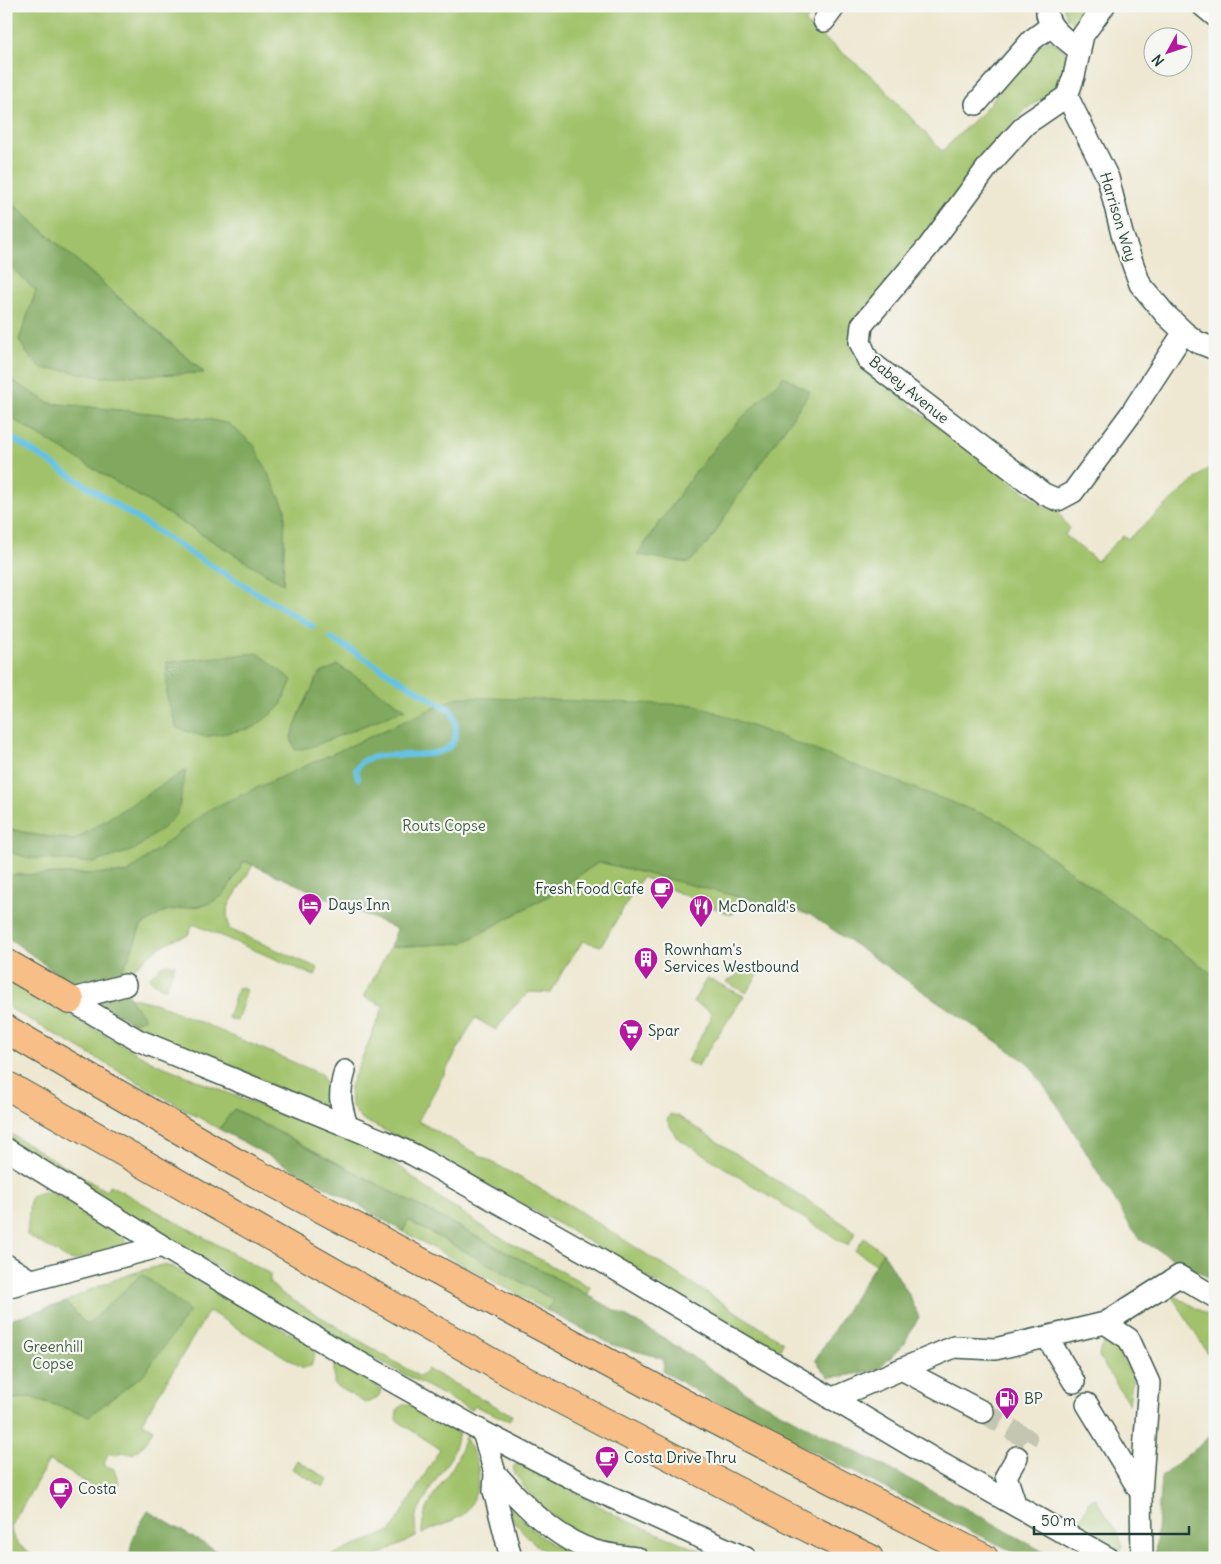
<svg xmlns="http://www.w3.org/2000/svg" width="1221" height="1564" font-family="Delius,sans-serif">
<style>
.green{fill:#a1c26a;stroke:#60804f;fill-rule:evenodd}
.forest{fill:#80a85e;stroke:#507249}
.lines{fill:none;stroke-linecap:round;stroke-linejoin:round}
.stream{stroke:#65c2e3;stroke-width:6}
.minor-tunnel{stroke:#c5c6b2;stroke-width:21;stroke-dasharray:21 11;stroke-linecap:butt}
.minor-casing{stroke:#3e574c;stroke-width:24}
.highway-casing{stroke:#3e574c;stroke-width:30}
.minor{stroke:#fff;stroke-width:21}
.highway{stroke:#f7be87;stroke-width:28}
.labels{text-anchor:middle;stroke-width:4.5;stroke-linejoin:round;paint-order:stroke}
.street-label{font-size:15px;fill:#1f3d34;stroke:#f6f6f2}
.park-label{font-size:15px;fill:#405e42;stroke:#f6f6f2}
.poi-label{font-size:15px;fill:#1f3d34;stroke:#f6f6f2;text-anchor:start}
</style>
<rect width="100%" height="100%" fill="#f6f6f2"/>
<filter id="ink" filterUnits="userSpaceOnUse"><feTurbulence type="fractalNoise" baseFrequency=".02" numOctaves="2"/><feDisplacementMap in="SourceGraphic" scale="10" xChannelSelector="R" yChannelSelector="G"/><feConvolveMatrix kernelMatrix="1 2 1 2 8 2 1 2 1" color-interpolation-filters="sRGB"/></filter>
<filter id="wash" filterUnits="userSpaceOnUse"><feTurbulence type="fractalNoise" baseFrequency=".0096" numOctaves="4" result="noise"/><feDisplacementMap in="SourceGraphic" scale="20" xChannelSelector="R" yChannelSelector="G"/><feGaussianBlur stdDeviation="1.12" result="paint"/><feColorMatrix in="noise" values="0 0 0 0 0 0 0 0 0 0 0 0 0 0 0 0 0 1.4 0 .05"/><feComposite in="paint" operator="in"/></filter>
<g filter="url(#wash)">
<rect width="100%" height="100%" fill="#eee8d2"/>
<path class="green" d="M 6,6 L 817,6 L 805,23 L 874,78 L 942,151 L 983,111 L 1039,46 L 1048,40 L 1058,44 L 1065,51 L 1067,62 L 1062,80 L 1049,94 L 1027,108 L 989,152 L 852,348 L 910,405 L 1046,508 L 1056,509 L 1069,528 L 1065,535 L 1097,561 L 1123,535 L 1128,539 L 1215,462 L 1215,976 L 1001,821 L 210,809 L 127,873 L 12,875 L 6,873 L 6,851 L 29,858 L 74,840 L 35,835 L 6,828 L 6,415 L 283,584 L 285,508 L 208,419 L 49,403 L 6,377 L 6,262 L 36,291 L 19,340 L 43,369 L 204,372 L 6,198 ZM 784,376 L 733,503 L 712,538 L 637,555 L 696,471 L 726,434 ZM 319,674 L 405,709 L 311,747 L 291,737 L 300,713 Z
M 1063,6 L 1091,6 L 1076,27 L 1067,18 Z
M 244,861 L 253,865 L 229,905 L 227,913 L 229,929 L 318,968 L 315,976 L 193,924 L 188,935 C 159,942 144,960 122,979 L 120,974 L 128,959 L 141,926 L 165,911 L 206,905 L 224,895 Z
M 599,862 L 745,898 L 731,915 L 642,877 L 601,946 L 583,941 L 562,972 L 551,993 L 529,992 L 511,1010 L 496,1030 L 475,1018 L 418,1121 L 573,1207 L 783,1342 L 780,1349 L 775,1355 L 573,1232 L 407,1141 L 361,1119 L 351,1105 L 350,1086 L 384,1006 L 364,997 L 390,947 L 463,943 L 548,896 Z
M 168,964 L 175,965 L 165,989 L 153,982 L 149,978 L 161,966 Z
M 741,968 L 758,975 L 746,993 L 726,982 L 736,976 Z
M 707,978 L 744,996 L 697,1067 L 687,1061 L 711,1018 L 710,1011 L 693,1002 Z
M 6,980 L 155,1063 L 252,1103 L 363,1144 L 404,1170 L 427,1189 L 494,1234 L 590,1287 L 588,1295 L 239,1111 L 234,1109 L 219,1129 L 6,1006 Z
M 238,987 L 247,990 L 237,1021 L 228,1018 Z
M 129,997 L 158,1004 L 321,1074 L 331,1093 L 330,1105 L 324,1107 L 153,1036 L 132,1023 L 144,1017 L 132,1003 Z
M 670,1114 L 678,1116 L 856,1232 L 848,1246 L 676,1137 L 667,1120 Z
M 6,1131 L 106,1191 L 110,1185 L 270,1274 L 270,1283 L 281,1293 L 420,1377 L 427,1369 L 512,1415 L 509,1421 L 475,1406 L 471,1410 L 326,1332 L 125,1213 L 6,1139 Z
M 43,1192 L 51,1192 C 67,1201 114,1221 123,1234 C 125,1238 125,1242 125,1246 L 72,1261 L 27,1235 L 30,1199 L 33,1195 Z
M 407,1220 L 554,1300 L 546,1310 L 404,1232 Z
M 864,1238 L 883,1252 L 876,1264 L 855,1251 Z
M 163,1265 L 173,1267 L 311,1345 L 315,1353 L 311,1366 L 303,1368 L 209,1311 L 142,1422 L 153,1429 L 145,1444 L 133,1454 L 122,1452 L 116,1455 L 108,1453 L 104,1465 L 114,1469 L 119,1483 L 114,1490 L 106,1486 L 102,1492 L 49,1460 L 11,1527 C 12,1544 25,1549 38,1558 L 6,1558 L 6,1400 L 30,1397 L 89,1416 L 87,1325 L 66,1302 C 97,1285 129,1273 163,1265 Z
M 1170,1293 L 1215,1319 L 1215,1364 L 1212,1360 Z
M 1108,1340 L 1133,1375 L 1129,1404 L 1099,1357 C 1100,1349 1101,1344 1108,1340 Z
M 340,1362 L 376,1384 L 381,1391 C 379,1398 372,1402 365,1403 L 334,1384 L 334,1366 Z
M 404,1404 C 425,1404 443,1422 459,1433 L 451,1457 L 430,1489 L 415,1518 L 416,1537 L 373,1558 L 325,1558 L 391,1531 L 440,1449 L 396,1420 L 397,1410 Z
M 465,1437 C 478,1460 484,1475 473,1500 C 471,1504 468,1510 465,1513 C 455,1521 434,1528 422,1534 C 421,1507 442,1485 455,1463 C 459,1455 462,1446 465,1437 Z
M 297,1460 L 328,1479 L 323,1487 L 292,1469 Z
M 517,1463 L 532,1467 L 622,1519 L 719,1558 L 696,1558 L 608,1544 L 574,1533 L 555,1519 L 530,1495 L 515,1474 L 513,1467 Z
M 1095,1497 L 1120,1538 L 1123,1546 L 1117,1554 L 1064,1528 L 1062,1517 L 1077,1525 L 1090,1500 Z
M 506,1501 C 530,1530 545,1544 581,1558 C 574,1558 567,1559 561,1558 C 538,1555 513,1520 500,1503 Z"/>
<path class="forest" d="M 6,198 L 204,373 L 100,377 L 64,370 L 43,369 L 28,355 L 19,340 L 36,291 L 6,262 Z
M 784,376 L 810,392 L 733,503 L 712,538 L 689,563 L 637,555 L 696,471 L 726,434 Z
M 6,377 L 49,403 L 208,419 L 229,424 L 254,445 L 285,508 L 283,584 L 6,415 Z
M 258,653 L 292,680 L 280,707 L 253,728 L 205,737 L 177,728 L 167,698 L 167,662 Z
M 338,665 L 405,709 L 311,747 L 295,750 L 291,738 L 300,713 L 319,674 Z
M 458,697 L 696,705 L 1001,821 L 1215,976 L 1215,1281 L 1142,1241 L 1129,1224 L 1060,1109 L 1028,1063 L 811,915 L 599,862 L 548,896 L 463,943 L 390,947 L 397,929 L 244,861 L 224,895 L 206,905 L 165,911 L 141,926 L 128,959 L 120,974 L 132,1003 L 145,1018 L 132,1023 L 86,995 L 6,936 L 6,873 L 12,875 L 127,873 L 210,809 Z
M 186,770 L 178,813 L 163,828 L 134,850 L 93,863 L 29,858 L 6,851 L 6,828 L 35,835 L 74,840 Z
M 234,1109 L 588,1295 L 664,1338 L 757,1400 L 982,1517 L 1054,1558 L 1027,1558 L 968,1530 L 707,1398 L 663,1371 L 664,1360 L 651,1355 L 613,1345 L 546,1310 L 554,1300 L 408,1220 L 404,1232 L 350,1200 L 219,1129 Z
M 883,1252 L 908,1293 L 919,1317 L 903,1345 L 879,1369 L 845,1376 L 829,1377 L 815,1360 Z
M 142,1274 L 190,1311 L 143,1375 L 89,1416 L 30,1397 L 6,1400 L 6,1321 L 66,1302 L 87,1325 Z
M 1215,1432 L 1215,1558 L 1155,1558 L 1161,1477 Z
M 148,1511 L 228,1558 L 130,1558 C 129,1541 139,1525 148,1511 Z"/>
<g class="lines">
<path class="stream" d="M 6,434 L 197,557 L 312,626
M 331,638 C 372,662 411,688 452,711 C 475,776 393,744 363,761 C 360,763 358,767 356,770 L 358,778"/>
</g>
</g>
<g filter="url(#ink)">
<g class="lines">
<path class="minor-tunnel" d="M 983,1412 L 1027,1439 L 1017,1457"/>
<defs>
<path id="minor" d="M 1047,6 C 1044,27 1066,39 1080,51
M 1104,6 L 1083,35 L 1074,76 L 1067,96 L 1108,178 L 1122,234 L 1140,284 L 1166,315 L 1184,332 L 1197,342 L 1215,349
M 1203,6 L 1215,16
M 824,21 L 835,6
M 1067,96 L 1026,124 L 990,164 L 929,246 L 862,325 L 860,342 L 868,360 L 1044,494 L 1058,500 L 1073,492 L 1130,415 L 1184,332
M 976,104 L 1032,40 L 1051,26
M 70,1000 L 138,1040 L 386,1142 L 414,1155 L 600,1260 L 942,1464 L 1108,1558
M 70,1000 L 125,985
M 345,1071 C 338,1095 340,1103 347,1126
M 6,1149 L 162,1246 L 332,1347 L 483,1432 L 589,1487 L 746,1558
M 6,1265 L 30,1280
M 6,1287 L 162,1246
M 1105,1323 L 1179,1276 L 1215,1297
M 1047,1337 L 1074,1382
M 903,1370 L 983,1412
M 831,1399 L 954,1347 L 995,1349 L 1105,1323 L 1129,1339 L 1149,1383 L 1141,1493 L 1142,1558
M 1087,1404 L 1141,1493
M 483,1432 L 495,1473 L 494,1491 L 511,1558
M 495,1473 C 521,1502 556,1540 595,1551 C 608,1555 623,1556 637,1558
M 1016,1506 L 1006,1476 L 1017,1457"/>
<path id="highway" d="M 6,963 L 70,1000
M 6,1029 L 235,1162 L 709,1417 L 984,1558
M 6,1085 L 510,1373 L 816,1532 L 869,1558"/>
</defs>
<use href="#minor" class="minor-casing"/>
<use href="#highway" class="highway-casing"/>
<use href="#minor" class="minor"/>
<use href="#highway" class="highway"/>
</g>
</g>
<defs>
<symbol id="cafe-pin" viewBox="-11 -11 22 30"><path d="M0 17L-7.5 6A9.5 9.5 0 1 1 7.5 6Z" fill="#b5179e" stroke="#f6f6f2"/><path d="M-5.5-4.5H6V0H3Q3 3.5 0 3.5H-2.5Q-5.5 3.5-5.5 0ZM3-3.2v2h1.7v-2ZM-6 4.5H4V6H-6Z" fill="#fff"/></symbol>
<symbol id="hotel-pin" viewBox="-11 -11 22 30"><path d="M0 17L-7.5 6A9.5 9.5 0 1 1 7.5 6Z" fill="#b5179e" stroke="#f6f6f2"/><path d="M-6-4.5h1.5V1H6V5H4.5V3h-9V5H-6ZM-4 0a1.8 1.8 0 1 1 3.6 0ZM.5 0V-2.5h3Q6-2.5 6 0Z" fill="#fff"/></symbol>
<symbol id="restaurant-pin" viewBox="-11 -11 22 30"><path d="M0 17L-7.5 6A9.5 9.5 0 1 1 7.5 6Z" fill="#b5179e" stroke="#f6f6f2"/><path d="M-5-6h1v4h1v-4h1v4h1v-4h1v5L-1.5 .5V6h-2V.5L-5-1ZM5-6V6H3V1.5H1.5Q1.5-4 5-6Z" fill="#fff"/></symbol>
<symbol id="building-pin" viewBox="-11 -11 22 30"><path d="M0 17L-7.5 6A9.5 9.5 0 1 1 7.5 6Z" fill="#b5179e" stroke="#f6f6f2"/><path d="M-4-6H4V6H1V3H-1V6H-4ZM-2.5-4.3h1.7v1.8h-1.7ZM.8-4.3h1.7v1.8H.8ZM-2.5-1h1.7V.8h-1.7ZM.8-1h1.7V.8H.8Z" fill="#fff"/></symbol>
<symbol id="supermarket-pin" viewBox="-11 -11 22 30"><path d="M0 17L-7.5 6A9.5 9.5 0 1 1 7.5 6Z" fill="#b5179e" stroke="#f6f6f2"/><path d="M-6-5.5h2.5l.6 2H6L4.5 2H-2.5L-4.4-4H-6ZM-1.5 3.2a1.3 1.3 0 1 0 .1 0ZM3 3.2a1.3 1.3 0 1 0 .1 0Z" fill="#fff"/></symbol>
<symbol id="fuel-pin" viewBox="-11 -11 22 30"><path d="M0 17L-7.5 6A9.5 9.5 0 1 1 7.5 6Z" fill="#b5179e" stroke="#f6f6f2"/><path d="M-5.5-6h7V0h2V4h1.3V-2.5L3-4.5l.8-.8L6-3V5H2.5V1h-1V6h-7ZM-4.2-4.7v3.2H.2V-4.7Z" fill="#fff"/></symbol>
</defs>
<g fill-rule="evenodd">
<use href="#cafe-pin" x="648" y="875" width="28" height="38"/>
<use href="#hotel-pin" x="296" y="891" width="28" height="38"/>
<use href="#restaurant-pin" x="687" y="893" width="28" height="38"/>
<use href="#building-pin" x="632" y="945" width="28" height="38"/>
<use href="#supermarket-pin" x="617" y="1017" width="28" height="38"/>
<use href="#fuel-pin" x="993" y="1385" width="28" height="38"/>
<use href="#cafe-pin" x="593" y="1444" width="28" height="38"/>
<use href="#cafe-pin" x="47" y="1475" width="28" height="38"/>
</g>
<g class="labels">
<g class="street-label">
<text transform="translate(1118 217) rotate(73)" y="5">Harrison Way</text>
<text transform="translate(909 390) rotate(39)" y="5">Babey Avenue</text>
</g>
<g class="park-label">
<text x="444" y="831">Routs Copse</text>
<text x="53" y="1352">Greenhill<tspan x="53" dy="17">Copse</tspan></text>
</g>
<g class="poi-label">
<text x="644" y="894" text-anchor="end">Fresh Food Cafe</text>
<text x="328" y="910">Days Inn</text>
<text x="718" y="912">McDonald's</text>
<text x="664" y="955">Rownham's<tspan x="664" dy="17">Services Westbound</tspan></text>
<text x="648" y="1036">Spar</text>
<text x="1024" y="1404">BP</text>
<text x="624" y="1463">Costa Drive Thru</text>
<text x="78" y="1494">Costa</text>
</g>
</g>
<rect width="1221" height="1564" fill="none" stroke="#f6f6f2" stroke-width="25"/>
<g transform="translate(1168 52) rotate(230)"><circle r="24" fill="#f6f6f2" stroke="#a0aca6"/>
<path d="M0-4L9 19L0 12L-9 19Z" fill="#b5179e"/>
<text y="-8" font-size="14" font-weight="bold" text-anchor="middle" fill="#1f3d34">N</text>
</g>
<path d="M1034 1526v8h155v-8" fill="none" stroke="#1f3d34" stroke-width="2.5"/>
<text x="1041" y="1526" font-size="15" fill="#1f3d34" stroke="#f6f6f2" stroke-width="4" paint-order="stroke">50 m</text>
</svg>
